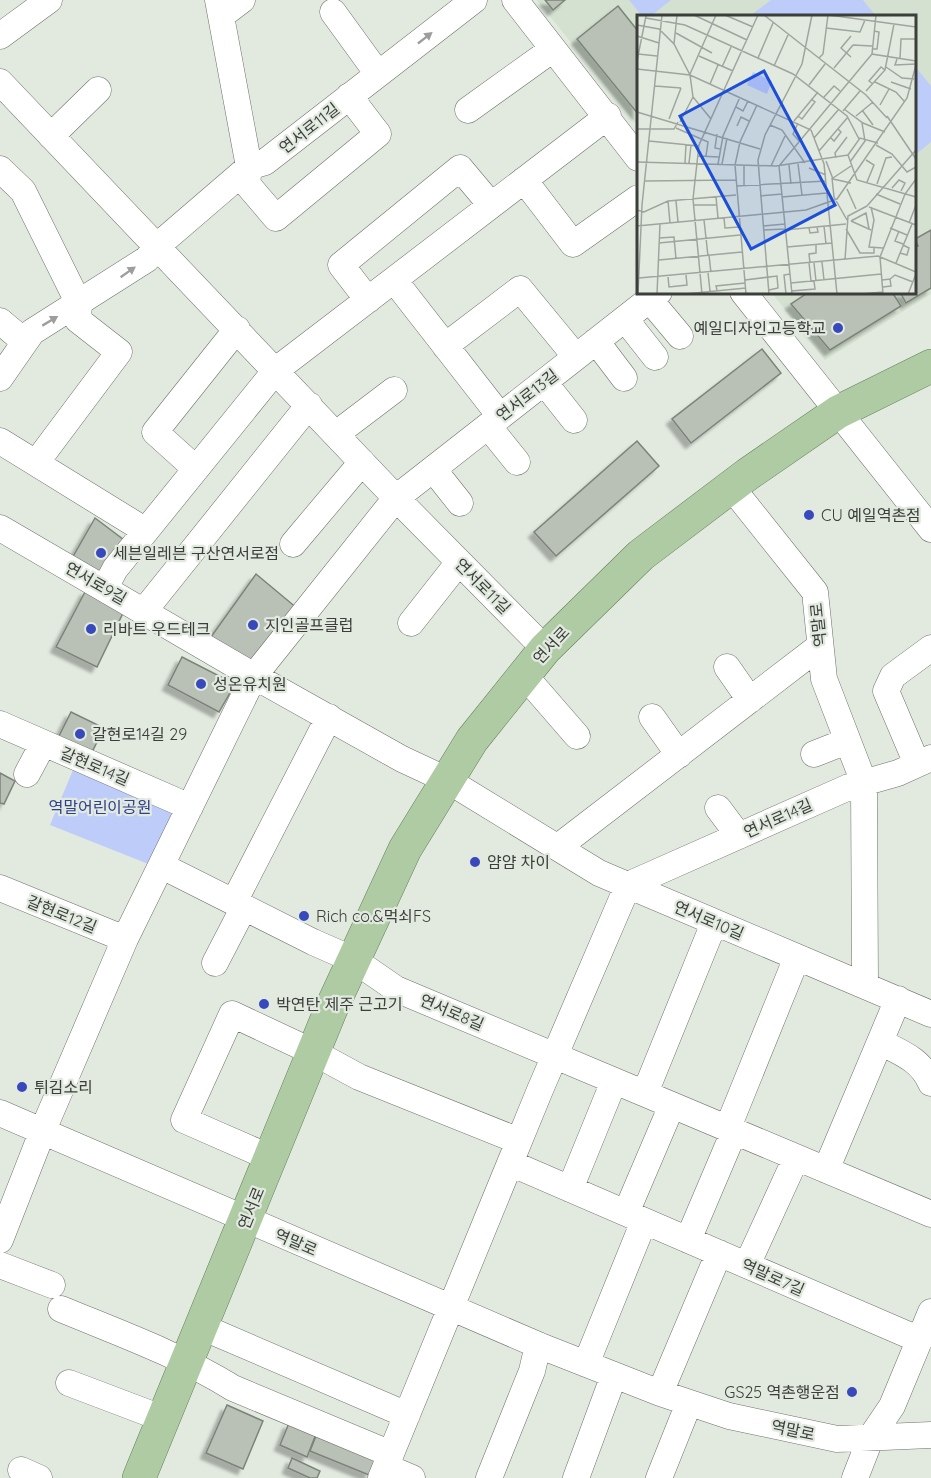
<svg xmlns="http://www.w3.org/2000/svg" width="931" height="1478" font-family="Quicksand,'Noto Sans KR',sans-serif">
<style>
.built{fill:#d4e0d0}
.green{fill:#bdccf8}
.building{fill:#b9c0b6;stroke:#7d837a;stroke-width:1.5;filter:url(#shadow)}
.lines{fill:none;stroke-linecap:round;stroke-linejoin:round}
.minor-casing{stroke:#6c736a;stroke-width:27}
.major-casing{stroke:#638358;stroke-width:34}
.minor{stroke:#fff;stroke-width:26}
.major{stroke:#afcba4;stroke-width:33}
.oneway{fill:#9d9e9c}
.poi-dot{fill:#3849bc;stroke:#e2eae0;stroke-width:2}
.labels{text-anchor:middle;stroke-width:4.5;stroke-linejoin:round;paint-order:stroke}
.street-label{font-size:16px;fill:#3b3e3a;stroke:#e2eae0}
.poi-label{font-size:16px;fill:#3b3e3a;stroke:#e2eae0;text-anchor:start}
.park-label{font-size:16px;fill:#31408e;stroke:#e2eae0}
.inset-road{fill:none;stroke:#9fa59e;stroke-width:1.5}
.view{fill:#1d4ed8;fill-opacity:0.15;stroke:#1d4ed8;stroke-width:3}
.inset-edge{fill:none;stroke:#3b3e3a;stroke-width:3}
</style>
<defs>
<filter id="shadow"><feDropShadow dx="-5.5" dy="5.5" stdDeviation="1.5" flood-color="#0004"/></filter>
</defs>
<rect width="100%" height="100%" fill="#e2eae0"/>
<path class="built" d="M 537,0 L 931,0 L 931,294 L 825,360 L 772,293 L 914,292 L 914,16 L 638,16 L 638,126 Z"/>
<path class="green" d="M 629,0 L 671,0 L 651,16 L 642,16 Z
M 771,0 L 863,0 L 876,16 L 750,16 Z
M 914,65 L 931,86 L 931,142 L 915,155 Z
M 78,758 L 189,810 L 161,869 L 50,825 Z"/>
<path class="building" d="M 545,0 L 565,0 L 553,10 Z
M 618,6 L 638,31 L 638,114 L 577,39 Z
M 931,230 L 931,288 L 906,303 L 900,292 L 914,292 L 914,248 L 918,246 L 915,239 Z
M 809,292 L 892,292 L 901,306 L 830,350 L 791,304 Z
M 762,349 L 781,373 L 691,443 L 672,419 Z
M 637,441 L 659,466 L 556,556 L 534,532 Z
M 95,518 L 132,546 L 107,582 L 71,560 Z
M 256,574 L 298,609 L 251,669 L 208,641 Z
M 86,590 L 124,611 L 97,667 L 56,647 Z
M 182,657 L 235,684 L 219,712 L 168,685 Z
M 71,712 L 104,728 L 90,756 L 57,740 Z
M 0,773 L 15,781 L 4,804 L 0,803 Z
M 227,1405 L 263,1421 L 243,1469 L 206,1453 Z
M 289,1423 L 316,1434 L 307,1457 L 280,1445 Z
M 318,1431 L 377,1455 L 369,1475 L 310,1451 Z
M 292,1458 L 320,1471 L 317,1478 L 310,1478 L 288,1468 Z"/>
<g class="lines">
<defs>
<path id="minor" d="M 218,0 L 249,167 L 247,184 L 276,218 L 378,134 L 349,96
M 515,0 L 638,158
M 333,12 L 378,74
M 221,16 L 242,0
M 0,36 L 49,0
M 0,82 L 396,498 L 545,649
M 468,110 L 553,49
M 51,136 L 98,90
M 0,169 L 23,191 L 79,304 L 78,320 L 119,352 L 36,463
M 524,180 L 573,244 L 638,198
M 394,280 L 500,416
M 743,292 L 931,529
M 649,299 L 680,336
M 368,300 L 341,265 L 460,168 L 491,205
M 625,319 L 655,357
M 0,321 L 25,342
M 596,341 L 624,378
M 445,346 L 520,289 L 576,357
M 0,378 L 32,332 L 147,259 L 156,247 L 249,167 L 265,162 L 474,0
M 544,382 L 574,420
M 488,426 L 517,462
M 336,434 L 394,390
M 0,441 L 146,531
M 196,469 L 155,432 L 237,329
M 433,469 L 460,503
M 732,488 L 815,592 L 824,679 L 864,783 L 865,985
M 0,528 L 254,676 L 402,759 L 447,780 L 599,873 L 931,1014
M 293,544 L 362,462
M 105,588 L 115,569 L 276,370 L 608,116
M 144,611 L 309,405
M 411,623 L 459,562
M 727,667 L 750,700
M 524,675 L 577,736
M 652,717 L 679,755
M 0,724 L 190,807
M 814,754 L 847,741
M 917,764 L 886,691 L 893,676 L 931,648
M 27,774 L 43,744
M 718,808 L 739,836
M 558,847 L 820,646
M 162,866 L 313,942 L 354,960 L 396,989 L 931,1214
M 0,888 L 125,939
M 234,902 L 329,717
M 215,963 L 244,907
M 880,1042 C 902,1053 921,1060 931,1083
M 645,1093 L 714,923
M 0,1113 L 538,1345 L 660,1393 L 729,1416 L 837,1439 L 931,1435
M 271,1158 L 184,1120 L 232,1014 L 313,1052 L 359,1077 L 519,1141
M 510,1163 L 920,1340
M 826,1170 L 898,999
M 570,1189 L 614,1081
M 626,1213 L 672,1105
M 0,1240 L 43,1130 L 125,939 L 254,676 L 396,498 L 659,292
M 688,1240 L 730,1141 L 731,1120 L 797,957
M 0,1265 L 52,1285
M 747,1265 L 796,1158
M 61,1309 C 119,1333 180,1355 233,1388 L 391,1454
M 202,1327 L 407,1415
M 586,1364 L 644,1221
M 69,1383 L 164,1419
M 660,1393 L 719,1253
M 386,1467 L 412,1478
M 21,1470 L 39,1478
M 381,1478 L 540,1090 L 628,885 L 849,787 L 898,773 L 931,758
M 489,1478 L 532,1371 L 538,1345
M 576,1478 L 614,1375
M 659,1478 L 689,1403
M 855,1478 L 871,1437 L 892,1406 L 931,1312"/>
<path id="major" d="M 139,1478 L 331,1009 L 405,849 L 472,740 L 545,649 L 641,555 L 748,474 L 838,412 L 931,366"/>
</defs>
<use href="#minor" class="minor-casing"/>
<use href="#major" class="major-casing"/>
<use href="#minor" class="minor"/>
<use href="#major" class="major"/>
</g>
<defs><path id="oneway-solid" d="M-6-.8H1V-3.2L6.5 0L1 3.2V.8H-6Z" transform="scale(1.5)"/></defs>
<g class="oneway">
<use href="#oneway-solid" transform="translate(425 38) rotate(-38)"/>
<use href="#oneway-solid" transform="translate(128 272) rotate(-35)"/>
<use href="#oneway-solid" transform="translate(50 321) rotate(-31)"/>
</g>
<g class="poi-dot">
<circle cx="838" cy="328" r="6"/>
<circle cx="809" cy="515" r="6"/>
<circle cx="101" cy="553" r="6"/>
<circle cx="253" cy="625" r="6"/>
<circle cx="91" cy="629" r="6"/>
<circle cx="201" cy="684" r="6"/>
<circle cx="80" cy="734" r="6"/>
<circle cx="475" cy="862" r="6"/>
<circle cx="304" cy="916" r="6"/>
<circle cx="264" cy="1004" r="6"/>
<circle cx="22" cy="1087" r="6"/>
<circle cx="852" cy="1392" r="6"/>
</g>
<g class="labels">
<g class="street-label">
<text transform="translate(309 128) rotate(-38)" y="6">연서로11길</text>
<text transform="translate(527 395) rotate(-38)" y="6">연서로13길</text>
<text transform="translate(96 583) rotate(30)" y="6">연서로9길</text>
<text transform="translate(483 586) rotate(45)" y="6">연서로11길</text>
<text transform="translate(818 625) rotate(-96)" y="6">역말로</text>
<text transform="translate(551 645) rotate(-47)" y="6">연서로</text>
<text transform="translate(95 766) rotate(23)" y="6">갈현로14길</text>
<text transform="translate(778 818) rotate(-24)" y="6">연서로14길</text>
<text transform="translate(62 914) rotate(22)" y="6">갈현로12길</text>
<text transform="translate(709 920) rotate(23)" y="6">연서로10길</text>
<text transform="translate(452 1012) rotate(23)" y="6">연서로8길</text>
<text transform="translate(251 1208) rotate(-68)" y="6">연서로</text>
<text transform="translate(296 1242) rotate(23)" y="6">역말로</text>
<text transform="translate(773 1277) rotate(24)" y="6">역말로7길</text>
<text transform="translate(793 1430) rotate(12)" y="6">역말로</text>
</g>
<g class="poi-label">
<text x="826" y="334" text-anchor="end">예일디자인고등학교</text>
<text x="821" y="521">CU 예일역촌점</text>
<text x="113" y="559">세븐일레븐 구산연서로점</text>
<text x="265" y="631">지인골프클럽</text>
<text x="103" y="635">리바트 우드테크</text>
<text x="213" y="690">성온유치원</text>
<text x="92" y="740">갈현로14길 29</text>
<text x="487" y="868">얌얌 차이</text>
<text x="316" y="922">Rich co.&amp;먹쇠FS</text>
<text x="276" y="1010">박연탄 제주 근고기</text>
<text x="34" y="1093">튀김소리</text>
<text x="840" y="1398" text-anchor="end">GS25 역촌행운점</text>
</g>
<g class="park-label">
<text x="100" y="813">역말어린이공원</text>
</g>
</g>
<g transform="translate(637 15)">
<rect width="279" height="279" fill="#e2eae0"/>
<path d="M 116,57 L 135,66 L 130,79 L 110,70 Z" fill="#bdccf8"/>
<path class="inset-road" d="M 57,0 L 110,25M 88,0 L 116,12M 127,0 L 229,80 L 250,103M 192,0 L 279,12M 239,0 L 235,39 L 279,46M 9,3 L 48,10 L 156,59 L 210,101 L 222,124M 0,10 L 22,14 L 37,29 L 53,60 L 56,82 L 74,104M 189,13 L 223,17 L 228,5M 39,18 L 75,38M 0,21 L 22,28M 37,29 L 40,0M 216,30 L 235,31M 235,34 L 240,34 L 242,17 L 237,16M 1,39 L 20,41M 62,41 L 96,56M 214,42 L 204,33 L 214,21M 121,43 L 136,8M 182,43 L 186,39 L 191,0M 260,44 L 258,50 L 279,49M 263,44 L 264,24 L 279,24M 0,46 L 9,1M 137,51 L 151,20M 85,52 L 94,32M 249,52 L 265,63 L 277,64M 197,53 L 216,30M 0,54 L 53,60 L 174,115 L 187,149 L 200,279M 53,59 L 79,0M 238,67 L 259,77 L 267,86M 254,67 L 274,74M 73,69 L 81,50M 236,69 L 232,66 L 244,52 L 248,55M 172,70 L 188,49M 18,71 L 44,73M 229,76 L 248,55 L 257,9M 187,82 L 197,71 L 203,76M 243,90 L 252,74M 99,92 L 106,96 L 111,86M 207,94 L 226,108 L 248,117M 225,95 L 236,110M 206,96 L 223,76M 0,97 L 123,134M 161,101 L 165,104 L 178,87 L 174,84M 219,101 L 236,87M 250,101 L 279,144M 32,104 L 44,73M 157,106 L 181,77M 43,107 L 56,82M 161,108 L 156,119 L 162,126M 133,110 L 145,115 L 168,148M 100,111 L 104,102 L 112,106M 39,113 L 71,127 L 69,141M 0,114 L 37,114 L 41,107M 80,119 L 78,133 L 83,134M 177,123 L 202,94M 194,123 L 197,126 L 204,117 L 201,114M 12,126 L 62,131M 239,130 L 255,139 L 270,157 L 279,152M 182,136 L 211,102M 211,140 L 220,165 L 279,182M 211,140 L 223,123 L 241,128M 61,141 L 82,142M 199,143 L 198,138 L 210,122M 229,145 L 237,150 L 230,167M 189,146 L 196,164 L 214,168M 0,147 L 139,151 L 211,140M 213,147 L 228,126 L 225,108M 48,148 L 49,129M 52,148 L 54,130M 81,149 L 86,121 L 103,82M 85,149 L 90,123M 161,149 L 165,180M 107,150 L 107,171M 152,150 L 154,169M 134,151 L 148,121M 172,153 L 189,160M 195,163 L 197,182 L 210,205M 196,163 L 214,151M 7,166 L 99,165M 240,169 L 249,143 L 255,142M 99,171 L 189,166M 255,173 L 262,165 L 268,168 L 264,176M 210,174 L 219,194M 239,179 L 263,189M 123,181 L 145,179M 79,182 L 81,203M 145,182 L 190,178M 31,186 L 33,208M 39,186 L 41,207M 57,190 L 80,190M 230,191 L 279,135M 232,192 L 279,210M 234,192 L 237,205 L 232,232 L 246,233M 0,195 L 7,197 L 31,186 L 99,180M 87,203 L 88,213 L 102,212M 67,205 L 71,241M 214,206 L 229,198 L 232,214M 214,206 L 234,215M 272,208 L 279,190M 0,211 L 169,195 L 200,184 L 270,83 L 279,50M 126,211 L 148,209M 187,211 L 189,229M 172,213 L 173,218 L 181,217 L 180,212M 253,213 L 270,220M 209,214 L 223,238 L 237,238 L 237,233M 126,215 L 148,214M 148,215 L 209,209M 262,216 L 258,226 L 266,229M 22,223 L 37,222 L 39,244M 22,228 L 103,220M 150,232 L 195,228M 263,238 L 270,240 L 272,233 L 266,230M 72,240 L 74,258M 22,245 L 105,237M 208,245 L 211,201 L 230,191M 185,247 L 187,265M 172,248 L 174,266M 173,248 L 172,239 L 179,238 L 179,230M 177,248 L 179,266M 259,248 L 275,209M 71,258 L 73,276M 31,262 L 32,272 L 50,270 L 49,260M 2,263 L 241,241 L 279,257M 253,264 L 258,260 L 276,267M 108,265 L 140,261 L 141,273 L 132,275M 245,265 L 253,264 L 254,271 L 246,272M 154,268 L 244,259M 80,275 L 79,271 L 108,268M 154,276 L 178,274 L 177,266M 1,279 L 5,190 L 25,0M 20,279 L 23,209M 48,279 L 109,273M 65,279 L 56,184 L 62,130 L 121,0M 109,279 L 98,150 L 103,127 L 120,90M 132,279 L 121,145 L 128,120 L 165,49 L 175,0M 149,279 L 147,260 L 153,259M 155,279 L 142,151 L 235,39M 225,279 L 246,277M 246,279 L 243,242 L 268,179 L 279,164M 271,279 L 279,259"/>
<path class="view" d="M 127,56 L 198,190 L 114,234 L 43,101 Z"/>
<rect width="279" height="279" class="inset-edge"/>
</g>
</svg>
